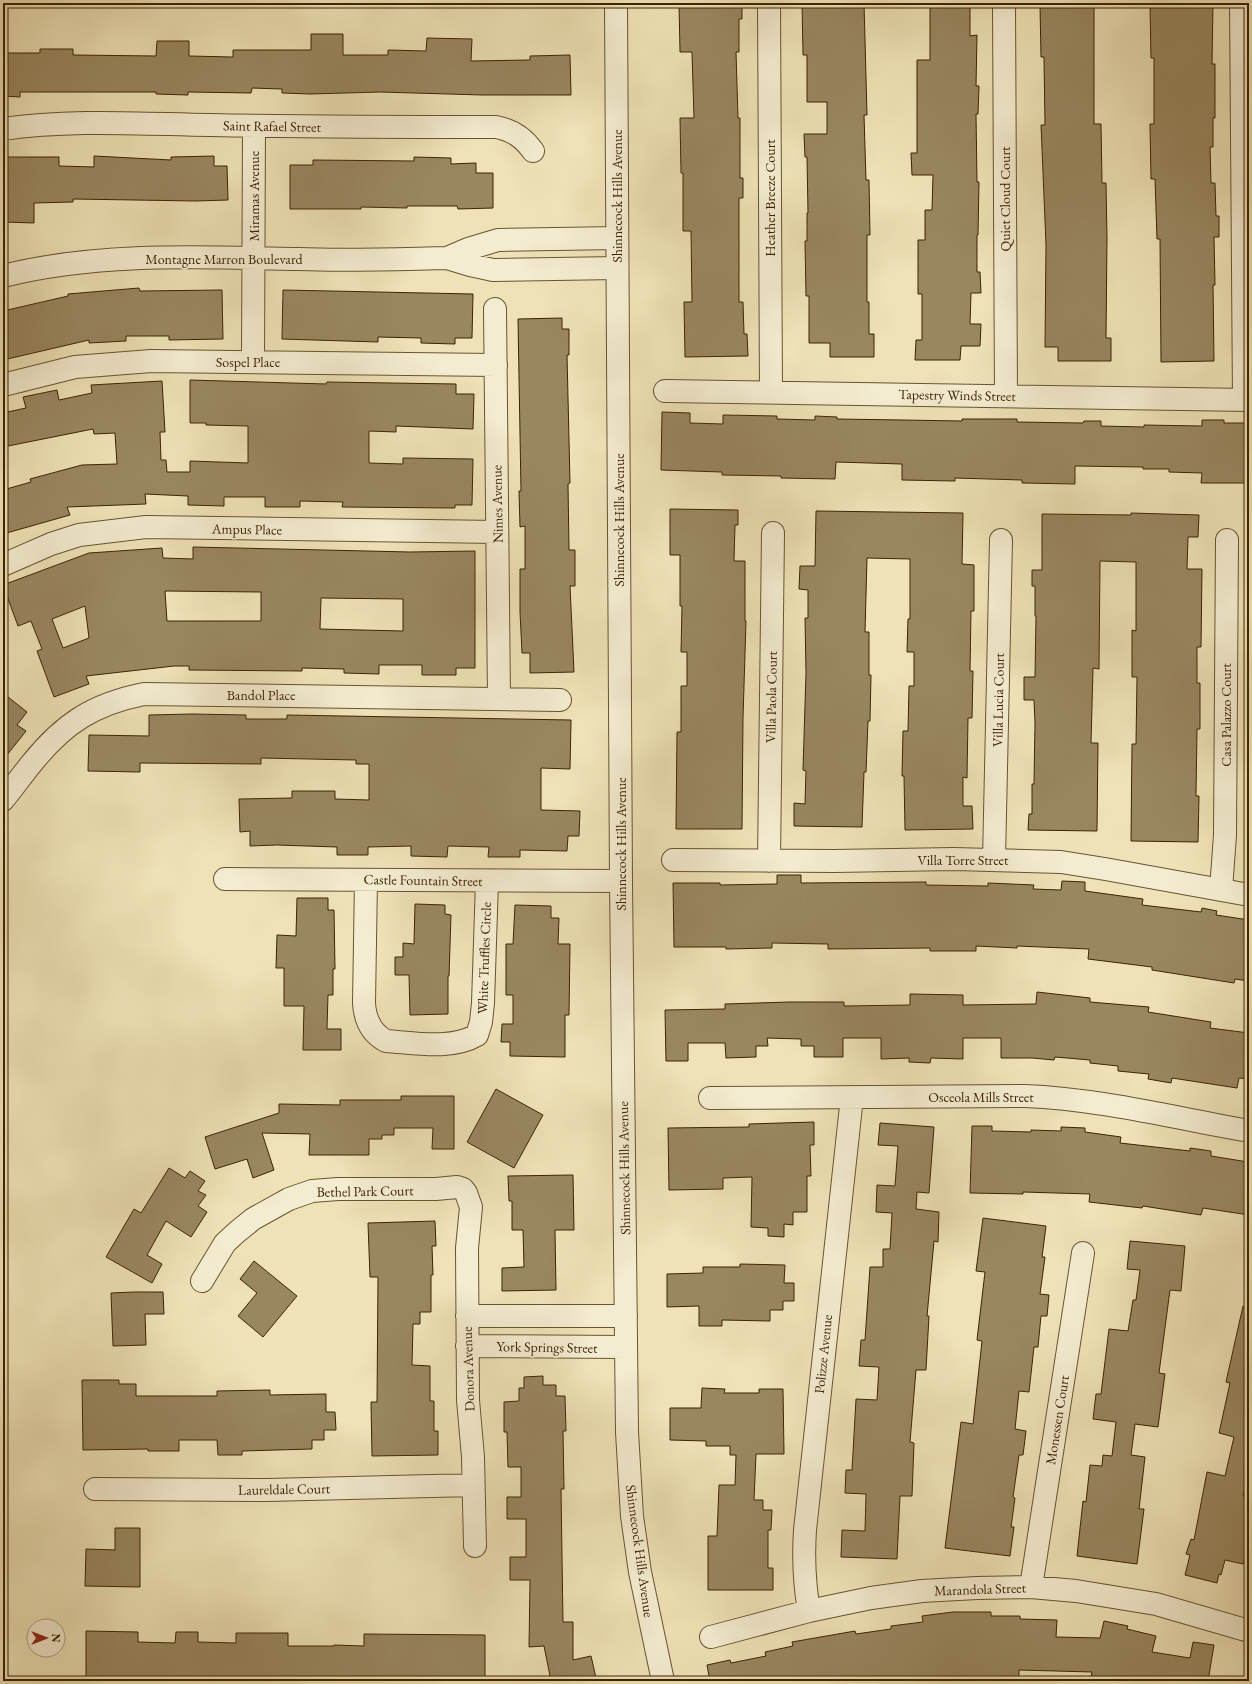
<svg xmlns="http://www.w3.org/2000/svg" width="1252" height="1684" font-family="'EB Garamond',serif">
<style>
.building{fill:#998760;stroke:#3d2403;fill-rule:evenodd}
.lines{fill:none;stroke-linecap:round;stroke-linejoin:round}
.minor-casing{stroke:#695430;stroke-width:24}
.minor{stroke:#f4ecd0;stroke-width:22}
.labels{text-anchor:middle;stroke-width:3.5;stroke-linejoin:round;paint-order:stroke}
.street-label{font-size:14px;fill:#3d2403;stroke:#f4ecd0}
</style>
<rect width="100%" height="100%" fill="#eee2b6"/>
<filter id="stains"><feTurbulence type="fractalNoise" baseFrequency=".005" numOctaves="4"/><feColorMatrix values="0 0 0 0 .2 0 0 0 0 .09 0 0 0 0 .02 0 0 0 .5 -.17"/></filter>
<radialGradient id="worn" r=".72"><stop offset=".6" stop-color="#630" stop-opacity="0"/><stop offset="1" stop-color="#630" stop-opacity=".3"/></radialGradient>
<path class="building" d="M 679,3 L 742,3 L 742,19 L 739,19 L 739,52 L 736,52 L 738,118 L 740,118 L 740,178 L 743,178 L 743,198 L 739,198 L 739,302 L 743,302 L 744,334 L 747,334 L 748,356 L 685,357 L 684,302 L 692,302 L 691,231 L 683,231 L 683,173 L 681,173 L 680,118 L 694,118 L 692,52 L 680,52 Z
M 802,3 L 864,3 L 867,115 L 864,115 L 866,180 L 869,180 L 870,235 L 867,235 L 867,302 L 869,302 L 869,334 L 874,334 L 874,357 L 830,357 L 830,343 L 809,343 L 809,296 L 806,296 L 805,241 L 807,241 L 807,213 L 808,213 L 807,157 L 805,157 L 804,134 L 827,134 L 827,102 L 807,102 L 807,55 L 803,55 Z
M 930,3 L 970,3 L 970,36 L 977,35 L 976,86 L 979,86 L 978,114 L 976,114 L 977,182 L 979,182 L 978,235 L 977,235 L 977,272 L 980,272 L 981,293 L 971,293 L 970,324 L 981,324 L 980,346 L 961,346 L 960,360 L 915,360 L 916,340 L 922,340 L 922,294 L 918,294 L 918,240 L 925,240 L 925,210 L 932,210 L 933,175 L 912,175 L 911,153 L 917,153 L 917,60 L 930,60 Z
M 1213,3 L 1212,64 L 1215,64 L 1215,118 L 1213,118 L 1213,147 L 1210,147 L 1211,183 L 1215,183 L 1216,216 L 1219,216 L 1219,237 L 1214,237 L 1215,285 L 1213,285 L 1214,361 L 1161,362 L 1160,239 L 1157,239 L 1155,179 L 1151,179 L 1150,124 L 1154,124 L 1154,58 L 1151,58 L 1150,4 Z
M 1094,4 L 1094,124 L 1101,124 L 1102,183 L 1106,183 L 1107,238 L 1106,338 L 1111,338 L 1111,361 L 1058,361 L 1058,347 L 1045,347 L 1046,245 L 1041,125 L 1045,125 L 1044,57 L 1041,57 L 1040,5 Z
M 311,34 L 343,34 L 343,55 L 388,55 L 388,50 L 426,51 L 427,38 L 472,39 L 471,61 L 530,60 L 530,56 L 570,55 L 571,95 L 482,95 L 380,92 L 310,94 L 282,93 L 282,89 L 252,88 L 251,93 L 188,92 L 188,95 L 156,94 L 156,92 L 20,92 L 20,97 L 3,96 L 3,53 L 40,53 L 40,49 L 73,49 L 73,55 L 156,56 L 157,41 L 189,41 L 189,56 L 233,57 L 233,50 L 311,50 Z
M 94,156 L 171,160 L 171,157 L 214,156 L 214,166 L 227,166 L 228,200 L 196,201 L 73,199 L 73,202 L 34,203 L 34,223 L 3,222 L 3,157 L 59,157 L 59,166 L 94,167 Z
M 414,157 L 451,158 L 451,164 L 476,163 L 476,173 L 493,173 L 493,208 L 458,209 L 457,206 L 407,206 L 407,208 L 361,207 L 361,209 L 290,209 L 290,165 L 313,165 L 313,160 L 414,161 Z
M 139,288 L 140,291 L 222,290 L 223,339 L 169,340 L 169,336 L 126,336 L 126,341 L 89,343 L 89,340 L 3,360 L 3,311 L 68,296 L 68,294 Z
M 283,290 L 473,294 L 472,338 L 455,338 L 455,344 L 421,343 L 421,338 L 378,337 L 378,342 L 282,339 Z
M 562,318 L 562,329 L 569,329 L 569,355 L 567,355 L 570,483 L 568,484 L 569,550 L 575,550 L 575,586 L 570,586 L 574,672 L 530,673 L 530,653 L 522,653 L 520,612 L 520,569 L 525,569 L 525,526 L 520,527 L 519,491 L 521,491 L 518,319 Z
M 190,380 L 326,384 L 327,382 L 456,384 L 456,394 L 474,394 L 473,429 L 396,426 L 396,432 L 369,431 L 369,463 L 403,464 L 403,458 L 473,459 L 472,505 L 455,505 L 455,508 L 342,507 L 343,502 L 300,501 L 300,507 L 265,507 L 265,497 L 224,497 L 224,506 L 188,505 L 188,496 L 145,494 L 146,504 L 67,507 L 70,515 L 3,534 L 3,490 L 31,482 L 30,479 L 82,465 L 117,464 L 115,433 L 94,434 L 93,429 L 3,447 L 3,413 L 26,408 L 23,397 L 57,390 L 59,400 L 92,393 L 91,385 L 162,381 L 165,432 L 160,432 L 161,460 L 166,460 L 167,472 L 190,472 L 190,461 L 248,463 L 248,426 L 206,425 L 206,423 L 190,423 Z
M 662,412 L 690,413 L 690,423 L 723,424 L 723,415 L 777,416 L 777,419 L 815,420 L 815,416 L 837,417 L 837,419 L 903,420 L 962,421 L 962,419 L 1017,419 L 1017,422 L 1083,423 L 1084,421 L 1101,421 L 1101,426 L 1144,427 L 1144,425 L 1202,426 L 1202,420 L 1224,420 L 1224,423 L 1249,423 L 1249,483 L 1201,483 L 1202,473 L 1169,472 L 1169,469 L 1143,469 L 1143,467 L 1075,466 L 1075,484 L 1022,483 L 1022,480 L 955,478 L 955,481 L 902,480 L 902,464 L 836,462 L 835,479 L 781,478 L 781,476 L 722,475 L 722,472 L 661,470 Z
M 670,509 L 738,510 L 738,525 L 735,525 L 734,561 L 745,561 L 745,621 L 746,621 L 743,718 L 742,829 L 676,829 L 677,732 L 681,732 L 681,686 L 687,686 L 687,652 L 681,652 L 682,606 L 680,606 L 680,555 L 670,555 Z
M 816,511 L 963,513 L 962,564 L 974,565 L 974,611 L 971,611 L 970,671 L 973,671 L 972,718 L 968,718 L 967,778 L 963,777 L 963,806 L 972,806 L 973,829 L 905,830 L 904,776 L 902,776 L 903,731 L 908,731 L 909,686 L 914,686 L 914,652 L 907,652 L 908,619 L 910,619 L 910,559 L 867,558 L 865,632 L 869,632 L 869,675 L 871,675 L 870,721 L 868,721 L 866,772 L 864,772 L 862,827 L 794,826 L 794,803 L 805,804 L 806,771 L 803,770 L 806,673 L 805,618 L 808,618 L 808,590 L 799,589 L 800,566 L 815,566 Z
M 1131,513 L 1199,515 L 1198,537 L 1188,537 L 1187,569 L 1202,569 L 1201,647 L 1197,647 L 1197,683 L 1200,683 L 1200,729 L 1197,729 L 1196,796 L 1199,796 L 1198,842 L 1131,841 L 1132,744 L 1136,744 L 1137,677 L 1132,677 L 1132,630 L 1136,631 L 1136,562 L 1100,561 L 1099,669 L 1093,668 L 1091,743 L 1098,743 L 1097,831 L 1028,830 L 1029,814 L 1032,814 L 1032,784 L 1034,784 L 1035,723 L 1034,700 L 1024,700 L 1024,677 L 1035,677 L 1036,616 L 1035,616 L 1035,586 L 1032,586 L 1032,570 L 1042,570 L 1042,514 L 1131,515 Z
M 193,547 L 410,552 L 475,551 L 475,668 L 456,668 L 456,675 L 422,675 L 422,665 L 379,665 L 379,674 L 344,673 L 344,669 L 302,668 L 302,671 L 189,670 L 189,666 L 174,666 L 86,676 L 89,684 L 54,697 L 37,651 L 42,649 L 31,621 L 18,626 L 3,585 L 89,553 L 162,548 L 163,558 L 193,559 ZM 165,591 L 261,592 L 261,621 L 167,621 ZM 321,598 L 403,599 L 403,631 L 320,629 ZM 85,606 L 89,638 L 63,648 L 52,619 Z
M 3,693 L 27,712 L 17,725 L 26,731 L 3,760 Z
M 192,714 L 246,715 L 246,719 L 287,719 L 287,715 L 571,720 L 570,769 L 541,768 L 541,810 L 580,811 L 579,836 L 568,836 L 567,851 L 520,850 L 520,857 L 488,857 L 489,847 L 448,846 L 447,857 L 411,856 L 411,846 L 368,847 L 368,855 L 337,855 L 337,847 L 277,845 L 250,846 L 250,831 L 240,832 L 239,799 L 292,798 L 292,791 L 335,791 L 335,799 L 369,800 L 369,764 L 356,764 L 356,760 L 261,758 L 261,764 L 140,763 L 140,772 L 88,771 L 89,735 L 149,736 L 149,715 Z
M 777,875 L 801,875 L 801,883 L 926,882 L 926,885 L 988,886 L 988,883 L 1034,885 L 1033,889 L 1061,890 L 1062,881 L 1085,882 L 1085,891 L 1143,899 L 1142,905 L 1201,912 L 1202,908 L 1217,911 L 1216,915 L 1249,920 L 1249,981 L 1235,979 L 1234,983 L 1152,970 L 1152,967 L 1088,959 L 1089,949 L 1017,946 L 1017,948 L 976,946 L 976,951 L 930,951 L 930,948 L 828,949 L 828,944 L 772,943 L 772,948 L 726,949 L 726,947 L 674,947 L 673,883 L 720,883 L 720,885 L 777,884 Z
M 297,898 L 328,898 L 328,910 L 334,910 L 335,969 L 333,969 L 333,995 L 328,995 L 327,1029 L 341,1029 L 341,1050 L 303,1050 L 304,1006 L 284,1006 L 284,968 L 276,968 L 277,935 L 296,936 Z
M 415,904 L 445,905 L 445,914 L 451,915 L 449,976 L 448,976 L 448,1014 L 410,1015 L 409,975 L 395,975 L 395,957 L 403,957 L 403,943 L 414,944 Z
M 515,905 L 551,906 L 551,918 L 559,918 L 558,944 L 570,944 L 569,1015 L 565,1015 L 565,1057 L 510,1056 L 510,1042 L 501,1042 L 502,1024 L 513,1024 L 513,995 L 506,995 L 506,944 L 513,944 Z
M 1037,992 L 1090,998 L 1090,1002 L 1149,1007 L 1148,1012 L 1211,1022 L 1210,1028 L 1249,1033 L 1249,1079 L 1239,1078 L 1237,1088 L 1172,1078 L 1171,1083 L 1148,1079 L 1149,1074 L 1118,1071 L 1118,1066 L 1090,1063 L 1090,1060 L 1055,1057 L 1054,1060 L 1032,1058 L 1001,1058 L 1001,1038 L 963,1038 L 963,1059 L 931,1058 L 930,1063 L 909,1062 L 909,1058 L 881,1059 L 881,1038 L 843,1038 L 843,1057 L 814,1057 L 814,1046 L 801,1046 L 801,1039 L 767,1038 L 768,1046 L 756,1046 L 756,1057 L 726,1058 L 725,1043 L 688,1043 L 688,1061 L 666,1061 L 665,1010 L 725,1009 L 725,1004 L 790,1002 L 844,1002 L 844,1006 L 910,1005 L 910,994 L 963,995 L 963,1005 L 1036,1004 Z
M 496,1089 L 543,1115 L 514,1168 L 467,1142 Z
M 401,1096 L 454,1096 L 454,1149 L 432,1149 L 433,1128 L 394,1128 L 394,1135 L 382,1135 L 382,1139 L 369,1139 L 369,1155 L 309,1155 L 310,1134 L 262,1133 L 274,1170 L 253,1178 L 247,1159 L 215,1169 L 205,1137 L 279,1113 L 279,1104 L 340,1105 L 340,1100 L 401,1100 Z
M 814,1122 L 814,1145 L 810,1145 L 811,1176 L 807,1176 L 807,1212 L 793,1212 L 793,1225 L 784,1224 L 784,1237 L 768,1236 L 768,1228 L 751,1227 L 752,1177 L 723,1178 L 723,1189 L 669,1190 L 668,1128 L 749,1127 L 749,1124 Z
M 880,1123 L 934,1127 L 929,1193 L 917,1192 L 916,1209 L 939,1212 L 938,1242 L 934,1241 L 927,1316 L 929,1316 L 926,1370 L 916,1370 L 910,1442 L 914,1443 L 912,1496 L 900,1496 L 897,1559 L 841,1557 L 842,1530 L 865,1531 L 866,1494 L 845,1493 L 846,1470 L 852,1470 L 856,1399 L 877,1400 L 879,1367 L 859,1366 L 861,1340 L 865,1340 L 870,1267 L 883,1267 L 883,1249 L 890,1249 L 892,1213 L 876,1212 L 877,1185 L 895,1186 L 898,1146 L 878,1145 Z
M 972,1126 L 992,1126 L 992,1131 L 1031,1132 L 1031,1130 L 1061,1131 L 1061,1127 L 1085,1128 L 1085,1132 L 1121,1137 L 1120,1143 L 1190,1151 L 1190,1148 L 1211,1151 L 1211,1156 L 1248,1162 L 1245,1182 L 1249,1183 L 1249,1215 L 1203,1208 L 1201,1215 L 1143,1206 L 1142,1208 L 1089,1202 L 1090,1194 L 1023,1192 L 1023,1194 L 970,1193 Z
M 169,1168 L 185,1178 L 190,1171 L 205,1181 L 198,1191 L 206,1195 L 198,1206 L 207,1212 L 191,1237 L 166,1221 L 147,1255 L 162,1264 L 152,1283 L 106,1257 L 134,1209 L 141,1213 Z
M 573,1175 L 574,1230 L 555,1230 L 556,1290 L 502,1291 L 502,1268 L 524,1267 L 523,1230 L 512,1230 L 512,1201 L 509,1201 L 508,1176 Z
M 983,1218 L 1046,1226 L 1042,1257 L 1045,1257 L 1040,1294 L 1049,1295 L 1047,1316 L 1041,1316 L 1038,1347 L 1034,1347 L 1029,1392 L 1019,1391 L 1015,1429 L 1026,1431 L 1023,1455 L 1019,1455 L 1013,1497 L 1015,1498 L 1011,1527 L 1014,1527 L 1010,1556 L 945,1548 L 961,1422 L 973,1424 L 982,1341 L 977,1340 L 985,1272 L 976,1271 Z
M 435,1221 L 436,1246 L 432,1246 L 433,1275 L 431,1275 L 431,1312 L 420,1312 L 420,1324 L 413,1324 L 412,1365 L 430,1366 L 430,1401 L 434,1401 L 434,1431 L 438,1431 L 438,1455 L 372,1456 L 371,1402 L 377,1402 L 378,1277 L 370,1277 L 368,1223 Z
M 1130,1241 L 1185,1246 L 1181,1291 L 1170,1290 L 1159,1373 L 1165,1374 L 1158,1427 L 1135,1424 L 1131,1455 L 1145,1457 L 1139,1509 L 1144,1509 L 1137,1564 L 1077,1556 L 1083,1501 L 1086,1502 L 1090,1465 L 1102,1466 L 1103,1455 L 1112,1456 L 1116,1422 L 1093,1419 L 1096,1394 L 1101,1394 L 1109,1329 L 1128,1331 L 1133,1300 L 1136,1300 L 1140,1270 L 1127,1269 Z
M 254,1261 L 297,1296 L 263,1337 L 238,1316 L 257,1293 L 240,1279 Z
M 740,1264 L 785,1265 L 784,1283 L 794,1283 L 794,1301 L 783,1301 L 783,1310 L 770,1310 L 770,1321 L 722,1320 L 722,1326 L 699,1326 L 699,1306 L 667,1307 L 667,1274 L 703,1273 L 703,1267 L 740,1267 Z
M 134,1292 L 163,1292 L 164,1314 L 145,1314 L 146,1345 L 113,1346 L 111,1293 Z
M 1243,1306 L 1249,1306 L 1249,1452 L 1245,1471 L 1248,1472 L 1243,1496 L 1249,1497 L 1249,1541 L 1243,1564 L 1225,1560 L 1221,1575 L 1219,1574 L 1217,1583 L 1185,1575 L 1190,1555 L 1186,1554 L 1191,1539 L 1194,1540 L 1207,1472 L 1225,1476 L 1234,1437 L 1219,1433 L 1230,1383 L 1226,1382 Z
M 543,1376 L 543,1385 L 556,1385 L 556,1396 L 565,1396 L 566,1431 L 563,1431 L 564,1489 L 561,1489 L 563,1622 L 573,1622 L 573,1660 L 591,1656 L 596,1678 L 582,1681 L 551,1681 L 544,1646 L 529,1647 L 530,1580 L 510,1580 L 510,1557 L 526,1557 L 526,1519 L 507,1519 L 507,1497 L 521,1497 L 521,1467 L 508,1467 L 507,1432 L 504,1432 L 504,1402 L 519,1401 L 519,1388 L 524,1388 L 524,1377 Z
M 82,1380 L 119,1380 L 119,1384 L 136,1384 L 136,1396 L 217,1396 L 217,1391 L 270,1390 L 270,1395 L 326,1394 L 326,1412 L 335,1412 L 336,1430 L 324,1430 L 324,1440 L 312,1440 L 312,1449 L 242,1451 L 242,1455 L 218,1455 L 217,1440 L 179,1440 L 179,1451 L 148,1451 L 148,1449 L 83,1450 Z
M 702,1388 L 725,1389 L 724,1393 L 759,1393 L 759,1389 L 783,1389 L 784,1454 L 756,1454 L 754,1500 L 763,1500 L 763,1510 L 772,1510 L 771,1530 L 768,1530 L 768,1568 L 773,1568 L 773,1590 L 708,1590 L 708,1536 L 717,1536 L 719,1485 L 735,1485 L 736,1455 L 730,1455 L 730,1446 L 706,1446 L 706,1441 L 670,1440 L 670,1408 L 701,1408 Z
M 115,1528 L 140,1528 L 140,1587 L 85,1586 L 86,1549 L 115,1550 Z
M 953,1612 L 991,1612 L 991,1616 L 1020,1616 L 1020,1619 L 1057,1620 L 1056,1637 L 1100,1638 L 1104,1621 L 1128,1626 L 1127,1629 L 1156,1636 L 1152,1652 L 1190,1658 L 1193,1642 L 1214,1645 L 1208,1681 L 1090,1681 L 1092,1672 L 1019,1670 L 1019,1678 L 952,1678 L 952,1680 L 944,1681 L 710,1681 L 707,1665 L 730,1660 L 731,1663 L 766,1656 L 765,1652 L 793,1646 L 792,1642 L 855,1631 L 856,1634 L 891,1629 L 891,1626 L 923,1622 L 922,1616 Z
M 86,1631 L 138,1632 L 138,1642 L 175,1643 L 176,1632 L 198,1632 L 198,1642 L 236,1643 L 236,1633 L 288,1633 L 288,1646 L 334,1646 L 334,1645 L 364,1646 L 364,1634 L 485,1635 L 485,1681 L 86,1681 Z"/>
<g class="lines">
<defs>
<path id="minor" d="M 616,3 L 621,881 L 627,1432 L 632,1516 L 640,1572 L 663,1681
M 769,3 L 771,392
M 1004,3 L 1006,396
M 1241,3 L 1244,400
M 3,129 C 71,119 142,124 211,125 C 306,127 401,127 496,127 C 512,130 523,137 533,151
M 447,258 L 468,249 L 498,240 L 617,238
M 3,276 C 99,252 200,257 299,259 C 348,261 398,259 447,258 L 470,265 L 493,270 L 617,268
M 495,309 L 499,699
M 253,361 L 254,126
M 3,385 L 75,367 L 151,361 L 496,365
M 665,391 L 1249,400
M 3,565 L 51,544 L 79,535 L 146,527 L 497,532
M 3,800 C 13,788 22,775 32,763 C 64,723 94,704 144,694 L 560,700
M 673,860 L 834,861 L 954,859 L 1061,862 L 1105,869 L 1249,895
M 994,860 L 1001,540
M 769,861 L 773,533
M 225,879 L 621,881
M 366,880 L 364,1003 C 365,1020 371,1033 386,1041 C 416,1043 451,1050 477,1035 L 481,1022 L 483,1003 L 487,881
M 1221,890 L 1225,835 L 1227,540
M 710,1098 L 1025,1096 C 1100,1099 1175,1118 1249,1131
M 202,1281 L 225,1243 L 237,1232 L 253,1219 L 289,1199 L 312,1191 L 338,1189 L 436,1189 L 457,1187 L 463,1189 L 466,1193 L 471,1207 L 467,1248 L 468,1400 L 473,1457 L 475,1546
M 467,1316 L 626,1316
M 467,1346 L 626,1347
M 95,1489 L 267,1490 L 473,1485
M 1031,1587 L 1083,1253
M 809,1611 C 804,1582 803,1560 805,1530 L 852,1097
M 711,1637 L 809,1611 L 871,1598 L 922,1591 L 977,1588 L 1031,1587 L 1076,1591 L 1156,1604 L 1249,1631"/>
</defs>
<use href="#minor" class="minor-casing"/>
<use href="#minor" class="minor"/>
</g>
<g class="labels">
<g class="street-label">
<text transform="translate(272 126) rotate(1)" y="5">Saint Rafael Street</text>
<text transform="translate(254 196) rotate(-90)" y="5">Miramas Avenue</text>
<text transform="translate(617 196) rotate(-90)" y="5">Shinnecock Hills Avenue</text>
<text transform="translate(770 198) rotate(-90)" y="5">Heather Breeze Court</text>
<text transform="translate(1005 199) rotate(-90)" y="5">Quiet Cloud Court</text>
<text x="224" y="264">Montagne Marron Boulevard</text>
<text x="248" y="367">Sospel Place</text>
<text transform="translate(957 395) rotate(1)" y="5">Tapestry Winds Street</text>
<text transform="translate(497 504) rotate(-91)" y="5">Nimes Avenue</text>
<text transform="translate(619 520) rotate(-90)" y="5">Shinnecock Hills Avenue</text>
<text transform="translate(247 529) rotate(1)" y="5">Ampus Place</text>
<text x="261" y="700">Bandol Place</text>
<text transform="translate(771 697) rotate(-89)" y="5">Villa Paola Court</text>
<text transform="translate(998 700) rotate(-89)" y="5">Villa Lucia Court</text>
<text transform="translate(1226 715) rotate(-90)" y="5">Casa Palazzo Court</text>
<text transform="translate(621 844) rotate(-90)" y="5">Shinnecock Hills Avenue</text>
<text x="963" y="865">Villa Torre Street</text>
<text transform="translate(423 880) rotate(1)" y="5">Castle Fountain Street</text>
<text transform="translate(484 958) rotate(-88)" y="5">White Truffles Circle</text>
<text x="981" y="1102">Osceola Mills Street</text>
<text transform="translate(624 1168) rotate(-91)" y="5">Shinnecock Hills Avenue</text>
<text transform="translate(365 1191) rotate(-1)" y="5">Bethel Park Court</text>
<text transform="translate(547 1347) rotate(1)" y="5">York Springs Street</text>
<text transform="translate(823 1354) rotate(-84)" y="5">Polizze Avenue</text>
<text transform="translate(468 1369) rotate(-92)" y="5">Donora Avenue</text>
<text transform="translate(1057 1420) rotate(-81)" y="5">Monessen Court</text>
<text transform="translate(284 1489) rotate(-1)" y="5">Laureldale Court</text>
<text transform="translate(640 1551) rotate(82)" y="5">Shinnecock Hills Avenue</text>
<text transform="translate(980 1589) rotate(-2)" y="5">Marandola Street</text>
</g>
</g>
<rect width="1252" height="1684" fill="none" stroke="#eee2b6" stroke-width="16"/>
<rect x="4" y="4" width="1244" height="1676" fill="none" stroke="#3d2403" stroke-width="2"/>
<rect x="8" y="8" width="1236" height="1668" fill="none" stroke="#3d2403"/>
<g transform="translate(46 1638) rotate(90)"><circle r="19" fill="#f4ecd0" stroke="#ab9c7e"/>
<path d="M0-3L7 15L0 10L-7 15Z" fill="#8f2418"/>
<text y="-6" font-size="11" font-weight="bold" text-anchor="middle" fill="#3d2403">N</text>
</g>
<rect width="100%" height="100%" filter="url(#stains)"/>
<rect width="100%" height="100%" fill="url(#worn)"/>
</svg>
